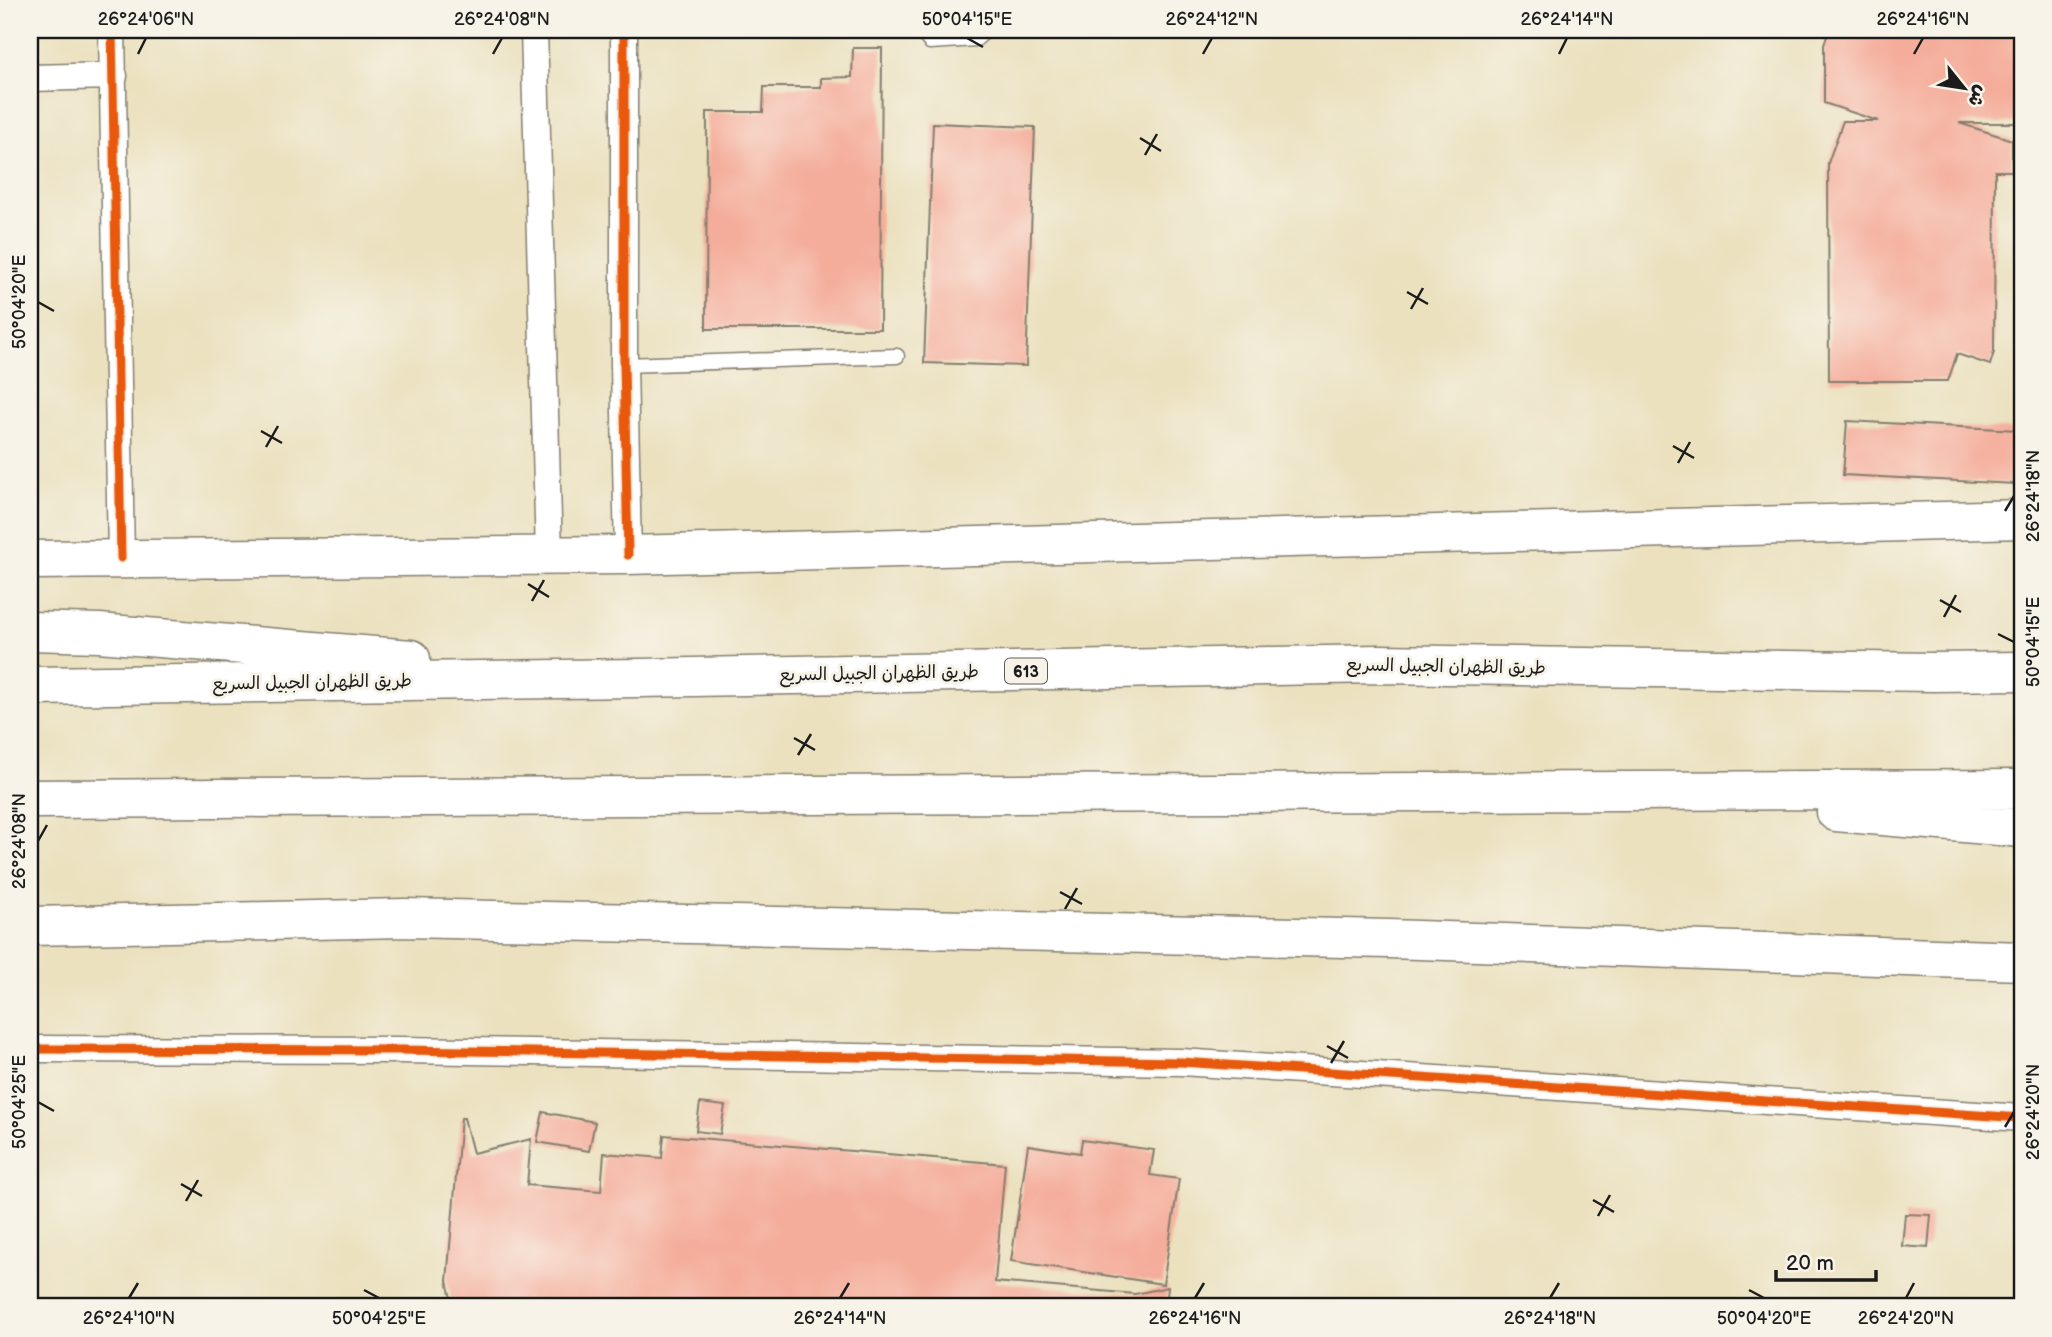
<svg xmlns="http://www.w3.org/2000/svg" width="2052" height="1337" font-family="'Balsamiq Sans','Playpen Sans Arabic',sans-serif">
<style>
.building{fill:#f5ad9b}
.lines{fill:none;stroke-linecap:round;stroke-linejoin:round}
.service-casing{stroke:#847e6e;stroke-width:17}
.minor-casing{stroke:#847e6e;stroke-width:29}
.secondary-casing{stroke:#847e6e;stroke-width:41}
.primary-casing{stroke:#847e6e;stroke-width:41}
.motorway-casing{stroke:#847e6e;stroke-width:41}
.service{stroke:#fff;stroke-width:14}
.minor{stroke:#fff;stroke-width:26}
.secondary{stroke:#fff;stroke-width:38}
.primary{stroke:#fff;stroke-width:38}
.motorway{stroke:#fff;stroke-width:38}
.cycleway-casing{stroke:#f7f3e8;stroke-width:13}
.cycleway{stroke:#e8590c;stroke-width:9}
.ticks{fill:none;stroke:#1c1c1c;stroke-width:2.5}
.labels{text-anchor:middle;stroke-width:6;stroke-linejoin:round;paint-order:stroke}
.shield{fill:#f7f3e8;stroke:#5e5c59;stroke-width:2}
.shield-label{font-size:16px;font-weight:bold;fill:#1c1c1c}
.street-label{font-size:18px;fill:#1c1c1c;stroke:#f7f3e8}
.neatline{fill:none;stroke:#1c1c1c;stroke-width:2.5}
.ticks-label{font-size:18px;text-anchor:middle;fill:#1c1c1c}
</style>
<rect width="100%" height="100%" fill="#f7f3e8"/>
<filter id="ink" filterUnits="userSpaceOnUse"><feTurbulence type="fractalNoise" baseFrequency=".0143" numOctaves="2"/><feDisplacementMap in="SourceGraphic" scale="14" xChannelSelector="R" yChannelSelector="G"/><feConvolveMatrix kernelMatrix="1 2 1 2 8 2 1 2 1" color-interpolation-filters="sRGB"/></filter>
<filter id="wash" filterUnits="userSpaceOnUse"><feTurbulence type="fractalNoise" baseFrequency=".00686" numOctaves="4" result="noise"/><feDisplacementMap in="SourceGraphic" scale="28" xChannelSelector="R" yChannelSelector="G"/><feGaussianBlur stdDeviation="1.57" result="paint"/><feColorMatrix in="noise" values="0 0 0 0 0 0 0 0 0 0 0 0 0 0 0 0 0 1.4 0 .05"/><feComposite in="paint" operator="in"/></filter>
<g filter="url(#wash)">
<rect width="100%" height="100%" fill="#ebe1bf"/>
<g id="blocks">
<path class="building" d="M 1829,30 L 2022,30 L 2022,64 L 2018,64 L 2019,123 L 1959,123 L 2012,140 L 2012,171 L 1995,171 L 1994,352 L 1990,365 L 1957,354 L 1948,381 L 1829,381 L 1828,163 L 1843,121 L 1878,121 L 1824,103 L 1824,45 Z
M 853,48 L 882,48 L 880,329 L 706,329 L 707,112 L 763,112 L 764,87 L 821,87 L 821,78 L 852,77 Z
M 933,123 L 1035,127 L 1026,366 L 924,363 Z
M 1847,421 L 2018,430 L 2015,484 L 1843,475 Z
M 700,1103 L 725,1106 L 720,1134 L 696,1131 Z
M 543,1112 L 595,1122 L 589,1151 L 537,1142 Z
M 461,1118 L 464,1118 L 473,1153 L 531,1139 L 527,1185 L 601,1191 L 604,1153 L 662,1158 L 664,1135 L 1005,1164 L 995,1282 L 1135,1294 L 1168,1287 L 1166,1307 L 529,1307 L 526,1296 L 525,1307 L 453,1307 L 447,1281 Z
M 1082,1140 L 1154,1150 L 1150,1175 L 1179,1179 L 1163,1284 L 1011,1261 L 1028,1145 L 1080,1153 Z
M 1905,1214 L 1931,1215 L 1928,1248 L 1902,1246 Z"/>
</g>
</g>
<g filter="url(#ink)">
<use href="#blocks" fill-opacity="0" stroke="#847e6e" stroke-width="2"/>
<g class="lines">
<defs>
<path id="service" d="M 920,30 L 930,42 L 976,39 L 986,30
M 624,365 L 897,356"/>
<path id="minor" d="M 112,30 L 121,558
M 534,30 L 549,554
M 624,30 L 624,365 L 628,555
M 30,78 L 114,76
M 30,1049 L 400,1050 L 1181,1062 L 2022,1118"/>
<path id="secondary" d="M 30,926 L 404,918 L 1389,939 L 2022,961"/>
<path id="primary" d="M 30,560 L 628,555 L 2022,519"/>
<path id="motorway" d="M 30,631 L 99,633 L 411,659
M 30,686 L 640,678 L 1378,664 L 1934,672 L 2022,671
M 30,799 L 2022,789
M 1836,812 L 2022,828"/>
</defs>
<use href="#service" class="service-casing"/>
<use href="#minor" class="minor-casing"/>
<use href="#secondary" class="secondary-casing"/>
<use href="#primary" class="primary-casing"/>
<use href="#motorway" class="motorway-casing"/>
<use href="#service" class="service"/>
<use href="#minor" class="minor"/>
<use href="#secondary" class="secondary"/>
<use href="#primary" class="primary"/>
<use href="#motorway" class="motorway"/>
<defs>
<path id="cycleway" d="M 112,30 L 121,558
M 624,30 L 624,365 L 628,555
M 30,1049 L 400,1050 L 1181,1062 L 2022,1118"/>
</defs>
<use href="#cycleway" class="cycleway-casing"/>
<use href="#cycleway" class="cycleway"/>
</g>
</g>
<path class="ticks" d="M 967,38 L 983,47M 138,54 L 146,38M 493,54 L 502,38M 1203,54 L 1212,38M 1559,54 L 1567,38M 1914,54 L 1923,38M 1140,138 L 1161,151M 1145,155 L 1157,134M 1407,292 L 1428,304M 38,302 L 54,311M 1411,309 L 1423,288M 261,431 L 282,443M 1673,446 L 1694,458M 266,447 L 278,426M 1678,463 L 1690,442M 2005,511 L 2014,496M 528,584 L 549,597M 1940,600 L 1961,612M 532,601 L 544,580M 1944,617 L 1956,595M 1998,634 L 2014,642M 794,738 L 815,750M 798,755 L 811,734M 38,841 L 47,825M 1060,892 L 1082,904M 1065,909 L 1077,888M 1327,1046 L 1348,1058M 1331,1063 L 1344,1041M 38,1102 L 54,1111M 2005,1127 L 2014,1112M 181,1184 L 202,1196M 1593,1200 L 1614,1212M 186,1201 L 198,1180M 1598,1216 L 1610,1195M 364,1290 L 379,1298M 1749,1290 L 1764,1298M 129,1298 L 138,1283M 840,1298 L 849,1283M 1195,1298 L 1204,1283M 1550,1298 L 1559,1283M 1906,1298 L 1914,1283"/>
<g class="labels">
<rect class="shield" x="1005" y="658.5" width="42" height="25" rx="5"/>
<g class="shield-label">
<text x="1026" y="677">613</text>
</g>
<g class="street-label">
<text transform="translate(1446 666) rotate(1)" y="6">طريق الظهران الجبيل السريع</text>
<text transform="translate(879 673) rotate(-1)" y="6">طريق الظهران الجبيل السريع</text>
<text transform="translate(312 682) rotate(-1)" y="6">طريق الظهران الجبيل السريع</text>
</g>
</g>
<rect width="2052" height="1337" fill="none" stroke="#f7f3e8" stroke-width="77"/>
<g transform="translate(1964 88) rotate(120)" stroke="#f7f3e8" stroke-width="5" paint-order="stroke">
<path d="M0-5L12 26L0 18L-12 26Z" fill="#1c1c1c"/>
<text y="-10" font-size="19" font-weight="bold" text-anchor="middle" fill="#1c1c1c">ش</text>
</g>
<path d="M1776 1270v10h100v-10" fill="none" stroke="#1c1c1c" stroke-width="3.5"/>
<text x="1786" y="1270" font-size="21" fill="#1c1c1c" stroke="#f7f3e8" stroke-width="5" paint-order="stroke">20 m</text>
<rect x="38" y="38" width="1976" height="1260" class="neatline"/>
<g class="ticks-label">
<text x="146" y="25">26°24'06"N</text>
<text x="502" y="25">26°24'08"N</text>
<text x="967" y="25">50°04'15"E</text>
<text x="1212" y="25">26°24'12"N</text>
<text x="1567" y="25">26°24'14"N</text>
<text x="1923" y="25">26°24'16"N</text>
<text transform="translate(19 302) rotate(-90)" y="6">50°04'20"E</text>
<text transform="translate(2033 496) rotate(-90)" y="6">26°24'18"N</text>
<text transform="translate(2033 642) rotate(-90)" y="6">50°04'15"E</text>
<text transform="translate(19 841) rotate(-90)" y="6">26°24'08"N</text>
<text transform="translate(19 1102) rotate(-90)" y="6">50°04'25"E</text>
<text transform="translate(2033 1112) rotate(-90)" y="6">26°24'20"N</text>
<text x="129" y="1324">26°24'10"N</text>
<text x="379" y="1324">50°04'25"E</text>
<text x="840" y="1324">26°24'14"N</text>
<text x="1195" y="1324">26°24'16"N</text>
<text x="1550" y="1324">26°24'18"N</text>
<text x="1764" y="1324">50°04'20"E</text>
<text x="1906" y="1324">26°24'20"N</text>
</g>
</svg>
